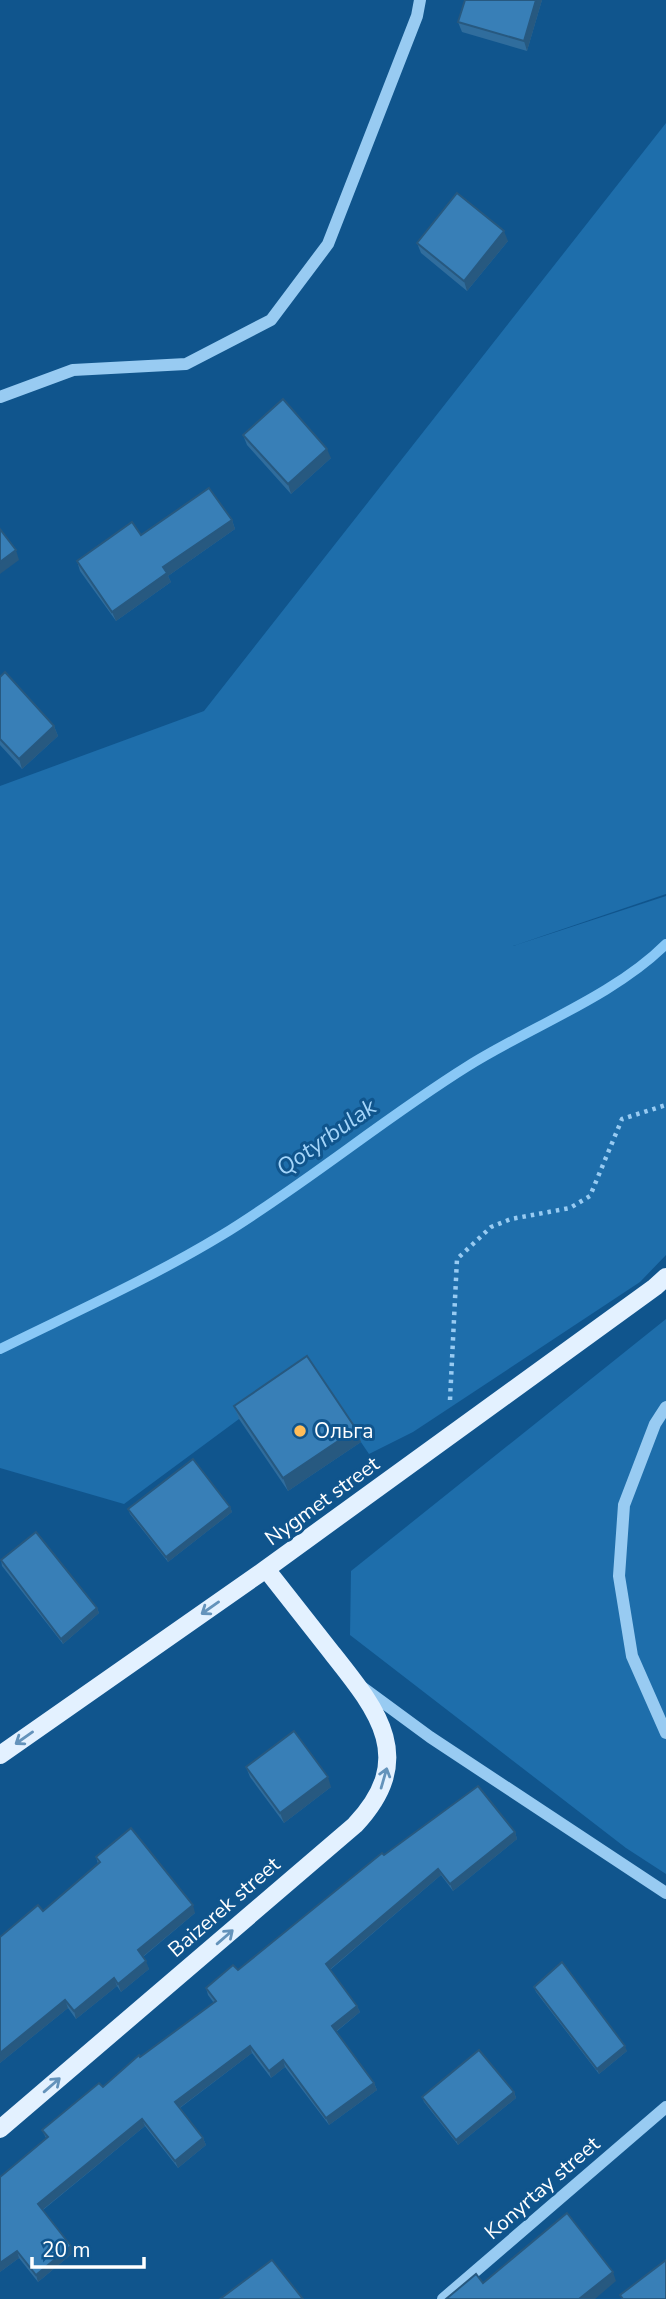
<svg xmlns="http://www.w3.org/2000/svg" width="666" height="2299" font-family="'Nunito Sans',sans-serif">
<style>
.green{fill:#1e6eab}
.lines{fill:none;stroke-linecap:round;stroke-linejoin:round}
.stream{stroke:#89c8f6;stroke-width:10}
.path{stroke:#98cbf2;stroke-width:4.5;stroke-dasharray:3.5 5;stroke-linecap:butt}
.minor{stroke:#98cbf2;stroke-width:12}
.major{stroke:#e3f1ff;stroke-width:18}
.wall{fill:#306d9d}
.shaded-wall{fill:#275980}
.building{fill:#387fb7;stroke:#275980;stroke-width:2}
.oneway{stroke:#6493bb}
.poi-dot{fill:#ffbd59;stroke:#10558d;stroke-width:2.5}
.labels{text-anchor:middle;stroke-width:6;stroke-linejoin:round;paint-order:stroke}
.poi-label{font-size:21px;fill:#fff;stroke:#10558d;text-anchor:start}
.street-label{font-size:21px;fill:#fff;stroke:#10558d}
.water-label{font-size:23px;font-style:italic;fill:#a4d5fa;stroke:#10558d}
</style>
<rect width="100%" height="100%" fill="#10558d"/>
<path class="green" d="M 666,123 L 666,894 L 513,946 L 666,896 L 666,1255 L 640,1282 L 413,1432 L 369,1454 L 312,1370 L 239,1419 L 124,1504 L 0,1468 L 0,786 L 204,711 Z
M 666,1319 L 666,1874 L 626,1848 L 350,1635 L 351,1571 Z"/>
<g class="lines">
<path class="stream" d="M 0,1349 C 75,1312 151,1278 222,1235 C 307,1183 383,1119 468,1066 C 530,1027 614,996 666,944"/>
<path class="path" d="M 450,1400 L 457,1259 L 491,1227 L 511,1219 L 570,1208 L 590,1196 L 622,1119 L 666,1105"/>
<path class="minor" d="M 0,397 L 73,370 L 186,364 L 271,320 L 328,244 L 417,16 L 420,0
M 666,1407 L 655,1424 L 624,1505 L 619,1576 L 632,1656 L 666,1733
M 362,1687 L 430,1737 L 666,1893
M 443,2299 L 666,2107"/>
<path class="major" d="M 0,1755 L 266,1569 L 655,1287 L 666,1277
M 0,2129 L 355,1825 C 417,1759 379,1712 332,1653 C 310,1625 288,1597 266,1569"/>
</g>
<path class="wall" d="M 542,0 L 527,51 L 462,32 L 458,22 Z
M 508,241 L 467,291 L 421,253 L 417,243 Z
M 243,435 L 331,458 L 291,494 L 247,445 Z
M 232,520 L 235,529 L 168,576 L 171,582 L 116,621 L 80,571 L 77,561 L 141,535 Z
M 0,677 L 54,726 L 58,736 L 22,769 L 0,745 Z
M 234,1406 L 356,1429 L 361,1442 L 288,1491 L 239,1419 Z
M 230,1507 L 232,1512 L 168,1562 L 130,1514 L 128,1509 Z
M 1,1560 L 97,1608 L 99,1613 L 63,1644 L 2,1566 Z
M 246,1767 L 331,1787 L 284,1823 L 250,1777 Z
M 515,1832 L 517,1839 L 453,1891 L 441,1875 L 330,1970 L 357,2006 L 360,2012 L 336,2032 L 374,2083 L 377,2090 L 329,2125 L 285,2067 L 271,2078 L 252,2053 L 180,2108 L 203,2138 L 206,2145 L 178,2168 L 145,2126 L 43,2210 L 74,2252 L 38,2282 L 19,2258 L 0,2272 L 46,2138 L 42,2130 L 103,2087 L 140,2057 L 214,2003 L 208,1995 L 206,1988 L 238,1970 L 384,1855 Z
M 96,1857 L 195,1913 L 143,1957 L 149,1969 L 121,1992 L 117,1986 L 76,2019 L 68,2008 L 0,2063 L 0,1937 L 43,1911 L 98,1864 Z
M 534,1987 L 627,2051 L 599,2074 L 536,1992 Z
M 514,2092 L 516,2098 L 458,2145 L 424,2102 L 422,2097 Z"/>
<path class="shaded-wall" d="M 536,0 L 542,0 L 527,51 L 524,41 Z
M 504,231 L 508,241 L 467,291 L 464,281 Z
M 327,449 L 331,458 L 291,494 L 288,484 Z
M 232,520 L 235,529 L 168,576 L 171,582 L 116,621 L 112,612 L 163,567 Z
M 16,550 L 19,560 L 0,574 L 0,562 Z
M 54,726 L 58,736 L 22,769 L 19,759 Z
M 356,1429 L 361,1442 L 288,1491 L 283,1478 Z
M 230,1507 L 232,1512 L 168,1562 L 166,1557 Z
M 97,1608 L 99,1613 L 63,1644 L 61,1639 Z
M 328,1777 L 331,1787 L 284,1823 L 280,1813 Z
M 515,1832 L 517,1839 L 453,1891 L 450,1884 Z
M 438,1869 L 441,1875 L 328,1971 L 326,1964 Z
M 193,1905 L 195,1913 L 141,1958 L 138,1950 Z
M 146,1961 L 149,1969 L 121,1992 L 118,1984 Z
M 114,1978 L 117,1986 L 76,2019 L 74,2011 Z
M 65,2000 L 68,2008 L 0,2063 L 0,2053 Z
M 357,2006 L 360,2012 L 334,2033 L 332,2026 Z
M 250,2046 L 252,2053 L 178,2109 L 175,2102 Z
M 625,2046 L 627,2051 L 599,2074 L 597,2069 Z
M 283,2060 L 285,2067 L 271,2078 L 269,2071 Z
M 374,2083 L 377,2090 L 329,2125 L 326,2118 Z
M 514,2092 L 516,2098 L 458,2145 L 456,2140 Z
M 142,2119 L 145,2126 L 41,2211 L 38,2204 Z
M 203,2138 L 206,2145 L 178,2168 L 175,2161 Z
M 71,2246 L 74,2252 L 38,2282 L 36,2275 Z
M 17,2251 L 19,2258 L 0,2272 L 0,2263 Z
M 613,2272 L 616,2281 L 595,2299 L 579,2299 Z"/>
<path class="building" d="M 465,0 L 536,0 L 524,41 L 458,22 Z
M 457,193 L 504,231 L 464,281 L 417,243 Z
M 283,399 L 327,449 L 288,484 L 243,435 Z
M 209,488 L 232,520 L 163,567 L 167,573 L 112,612 L 77,561 L 132,522 L 141,535 Z
M 0,529 L 16,550 L 0,562 Z
M 5,672 L 54,726 L 19,759 L 0,739 L 0,677 Z
M 307,1356 L 356,1429 L 283,1478 L 234,1406 Z
M 193,1459 L 230,1507 L 166,1557 L 128,1509 Z
M 36,1532 L 97,1608 L 61,1639 L 1,1560 Z
M 294,1731 L 328,1777 L 280,1813 L 246,1767 Z
M 478,1786 L 515,1832 L 450,1884 L 438,1869 L 326,1964 L 357,2006 L 332,2026 L 374,2083 L 326,2118 L 283,2060 L 269,2071 L 250,2046 L 175,2102 L 203,2138 L 175,2161 L 142,2119 L 38,2204 L 71,2246 L 36,2275 L 17,2251 L 0,2263 L 0,2177 L 48,2137 L 42,2130 L 99,2083 L 103,2087 L 139,2055 L 140,2057 L 216,2001 L 206,1988 L 233,1965 L 238,1970 L 382,1853 L 384,1855 Z
M 131,1828 L 193,1905 L 138,1950 L 146,1961 L 118,1984 L 114,1978 L 74,2011 L 65,2000 L 0,2053 L 0,1937 L 38,1905 L 43,1911 L 100,1862 L 96,1857 Z
M 562,1962 L 625,2046 L 597,2069 L 534,1987 Z
M 479,2050 L 514,2092 L 456,2140 L 422,2097 Z
M 567,2213 L 613,2272 L 579,2299 L 446,2299 L 476,2274 L 483,2283 Z
M 272,2260 L 303,2299 L 220,2299 Z
M 666,2260 L 666,2299 L 623,2299 L 620,2295 Z"/>
<defs><path id="oneway-shaft" d="M-6 0H5M1.5-3L5.5 0L1.5 3" fill="none" stroke-width="1.6" stroke-linecap="round" stroke-linejoin="round" transform="scale(1.75)"/></defs>
<g class="oneway">
<use href="#oneway-shaft" transform="translate(210 1608) rotate(145)"/>
<use href="#oneway-shaft" transform="translate(24 1738) rotate(145)"/>
<use href="#oneway-shaft" transform="translate(384 1778) rotate(-74)"/>
<use href="#oneway-shaft" transform="translate(225 1937) rotate(-41)"/>
<use href="#oneway-shaft" transform="translate(52 2085) rotate(-41)"/>
</g>
<circle class="poi-dot" cx="300" cy="1431" r="7"/>
<g class="labels">
<g class="poi-label">
<text x="314" y="1438">Ольга</text>
</g>
<g class="street-label">
<text transform="translate(322 1501) rotate(-36)" y="7">Nygmet street</text>
<text transform="translate(224 1907) rotate(-41)" y="7">Baizerek street</text>
<text transform="translate(542 2188) rotate(-41)" y="7">Konyrtay street</text>
</g>
<g class="water-label">
<text transform="translate(326 1137) rotate(-35)" y="8">Qotyrbulak</text>
</g>
</g>
<path d="M32 2257v10h112v-10" fill="none" stroke="#ffffff" stroke-width="3.5"/>
<text x="42" y="2257" font-size="21" fill="#ffffff" stroke="#10558d" stroke-width="5" paint-order="stroke">20 m</text>
</svg>
